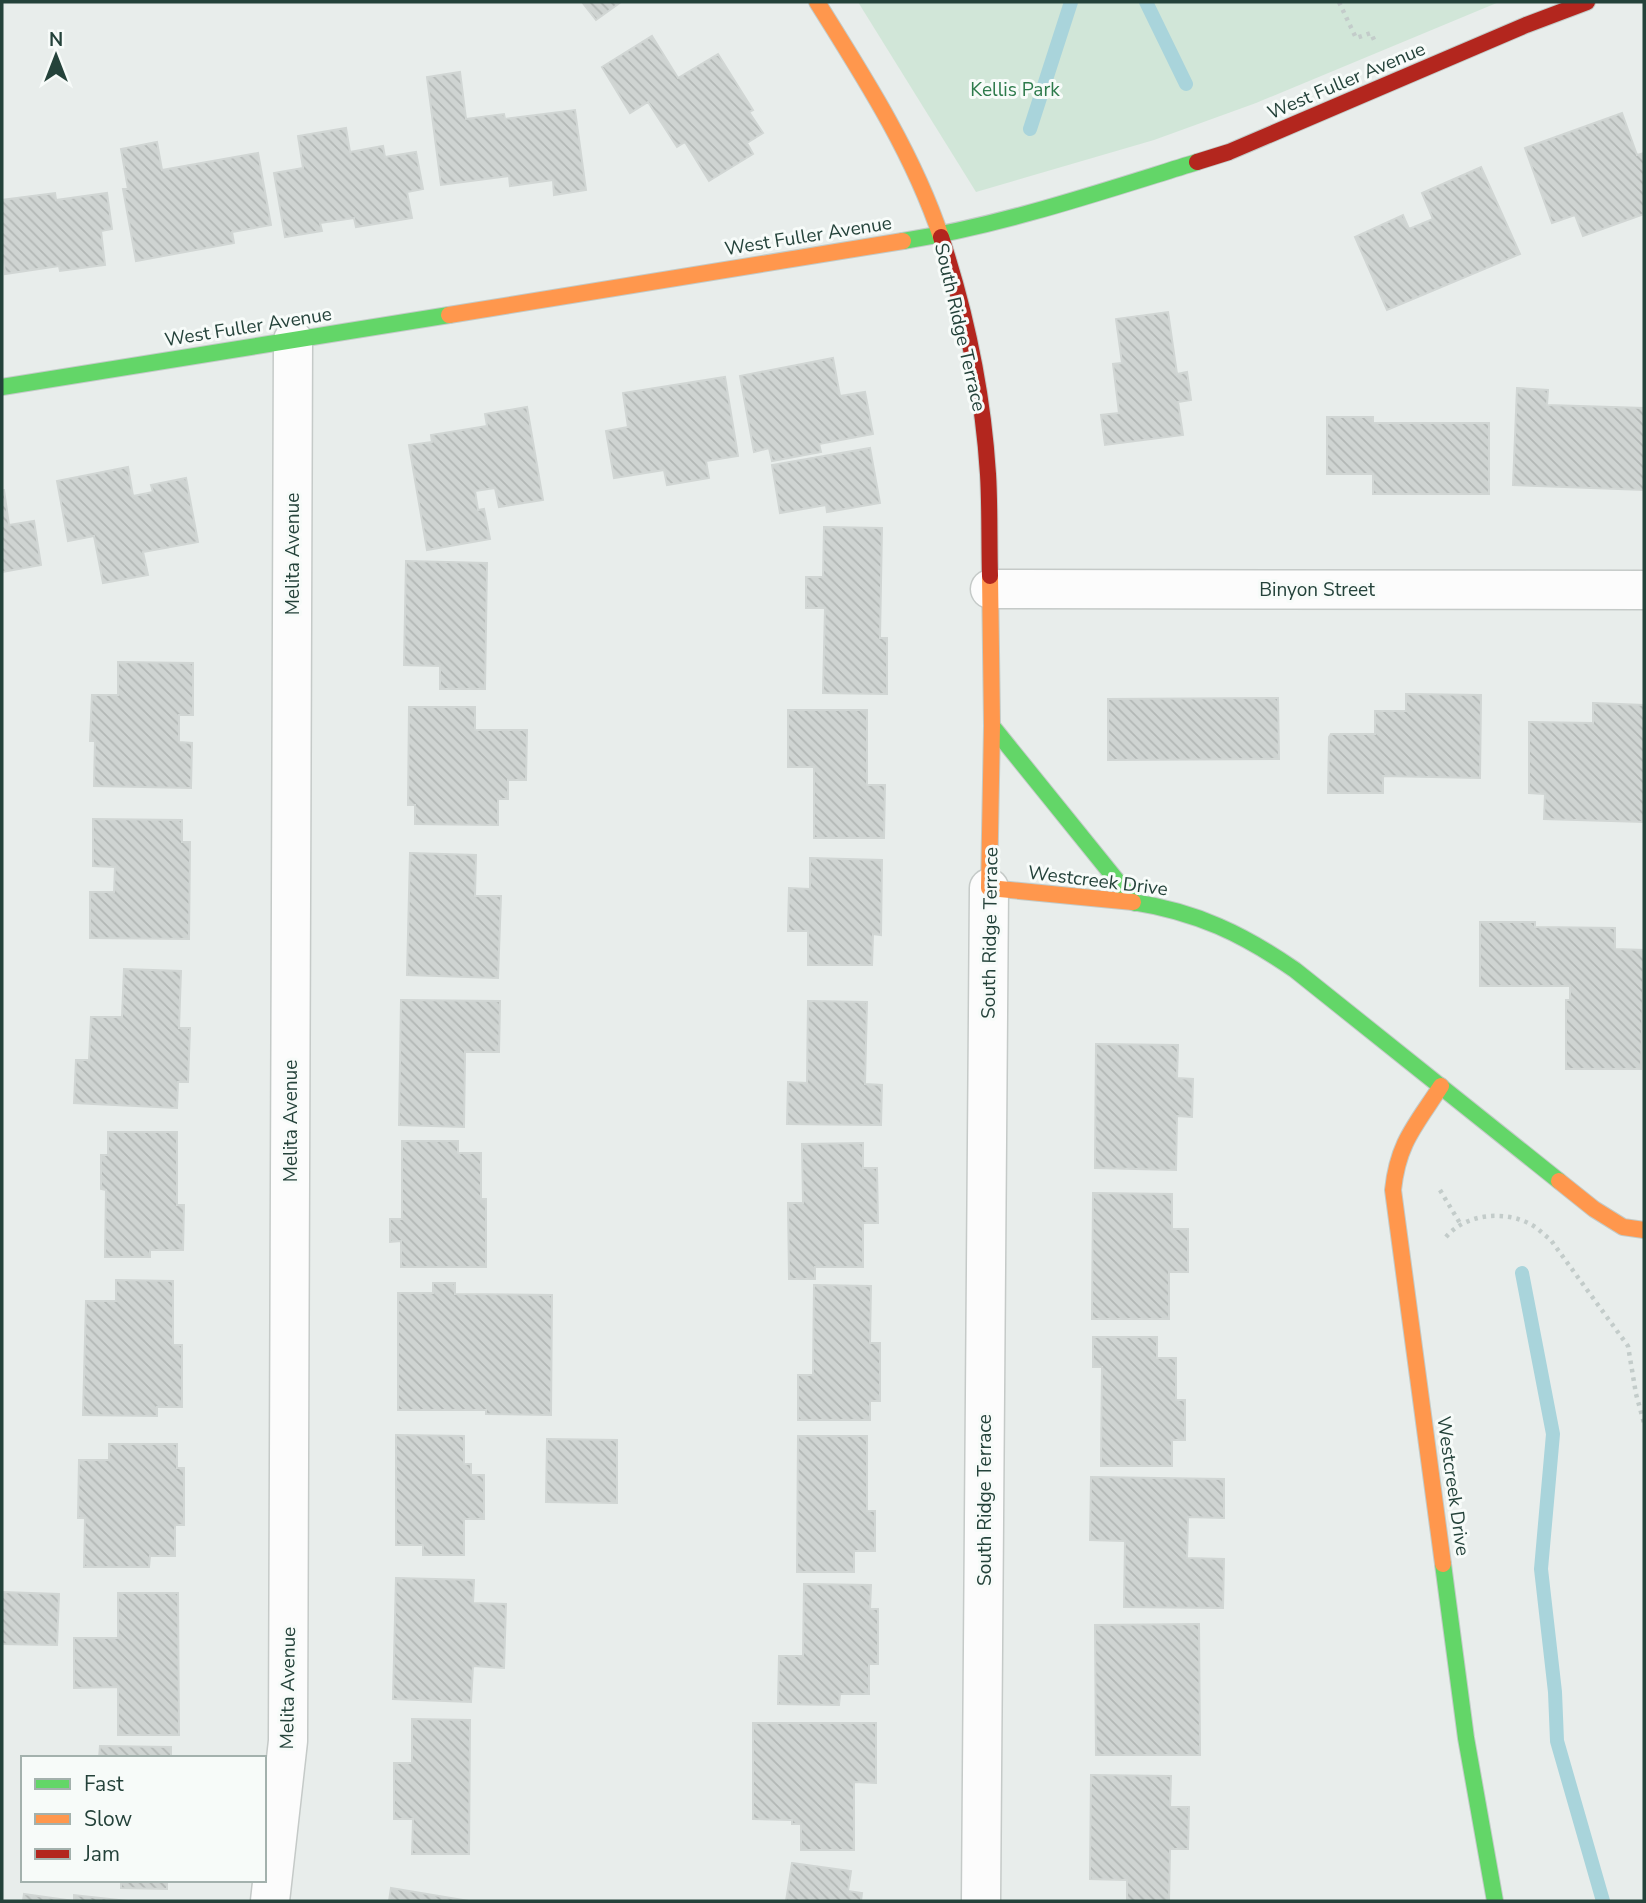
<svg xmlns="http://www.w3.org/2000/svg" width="1646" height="1903" font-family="'Nunito Sans',sans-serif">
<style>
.park{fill:#d1e6d8}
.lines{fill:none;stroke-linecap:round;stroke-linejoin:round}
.stream{stroke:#a9d4db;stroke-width:14}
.building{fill:url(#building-back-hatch);stroke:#d1d6d4;stroke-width:2}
.street-casing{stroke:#c5cac8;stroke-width:41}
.fast-casing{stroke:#c3cbc8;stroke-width:18}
.slow-casing{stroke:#c3cbc8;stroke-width:18}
.jam-casing{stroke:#c3cbc8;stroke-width:18}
.path{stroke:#c3ccca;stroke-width:4.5;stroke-dasharray:3.5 5;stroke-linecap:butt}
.street{stroke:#fcfcfc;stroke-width:38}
.fast{stroke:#63d668;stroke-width:16}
.slow{stroke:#ff974d;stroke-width:16}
.jam{stroke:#b3261e;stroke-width:16}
.labels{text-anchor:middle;stroke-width:6;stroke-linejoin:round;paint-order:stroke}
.street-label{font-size:19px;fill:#24423a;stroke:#f7fbf9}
.park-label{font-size:19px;fill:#2d7a4b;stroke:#f7fbf9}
</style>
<defs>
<pattern id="building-back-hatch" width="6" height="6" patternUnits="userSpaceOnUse" patternTransform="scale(1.75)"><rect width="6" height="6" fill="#cfd4d2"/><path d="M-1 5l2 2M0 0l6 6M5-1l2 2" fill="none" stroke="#b2b7b5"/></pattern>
</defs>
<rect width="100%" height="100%" fill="#e8edeb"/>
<path class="park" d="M 858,2 L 1499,2 L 1256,103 L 1154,140 L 976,192 Z"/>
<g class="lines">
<path class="stream" d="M 1146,2 L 1186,84
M 1030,129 L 1071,2
M 1522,1273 L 1553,1434 L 1541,1569 L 1555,1692 L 1557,1741 L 1603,1901"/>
</g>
<path class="building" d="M 582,2 L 621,2 L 596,20 Z
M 652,36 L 678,78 L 718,54 L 753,110 L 749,112 L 763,133 L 747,143 L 753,154 L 709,181 L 685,142 L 677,147 L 648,102 L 630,113 L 602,67 Z
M 460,72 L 466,119 L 504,114 L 505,119 L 575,110 L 586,190 L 554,195 L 553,180 L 510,186 L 509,176 L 441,185 L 427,77 Z
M 1622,113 L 1637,155 L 1644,153 L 1644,214 L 1583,236 L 1575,215 L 1552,223 L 1525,148 Z
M 346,128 L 350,152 L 383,146 L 385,157 L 416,152 L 423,189 L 407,192 L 412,218 L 356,227 L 354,218 L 320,223 L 322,231 L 285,237 L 274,173 L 303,168 L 298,136 Z
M 157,142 L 162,170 L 258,153 L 271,225 L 232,232 L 234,243 L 136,261 L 123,189 L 128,189 L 121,149 Z
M 1481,167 L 1520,254 L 1387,310 L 1355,237 L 1403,215 L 1409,229 L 1433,219 L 1422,193 Z
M 55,193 L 56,200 L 107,193 L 112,229 L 101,231 L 105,265 L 60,271 L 59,266 L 5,274 L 4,262 L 2,262 L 2,200 Z
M 1168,312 L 1177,374 L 1187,372 L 1191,400 L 1178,402 L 1183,435 L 1105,445 L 1101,415 L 1119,413 L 1113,364 L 1122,363 L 1116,319 Z
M 833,358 L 840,396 L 865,392 L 873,434 L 819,444 L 821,452 L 772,461 L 769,448 L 754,452 L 740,376 Z
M 725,377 L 738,456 L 706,461 L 709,478 L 667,485 L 664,470 L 614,478 L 606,431 L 628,427 L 623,393 Z
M 1517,388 L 1548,390 L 1547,405 L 1644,408 L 1644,490 L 1513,485 Z
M 527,407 L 543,500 L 499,507 L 495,488 L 475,491 L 478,510 L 484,509 L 490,539 L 427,550 L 409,445 L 432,442 L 431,435 L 487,426 L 485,414 Z
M 1327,417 L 1373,417 L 1373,423 L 1489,423 L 1489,494 L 1373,494 L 1373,474 L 1327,474 Z
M 870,448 L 880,503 L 827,512 L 826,505 L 780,513 L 772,465 Z
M 128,467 L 133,496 L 153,492 L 151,485 L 186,478 L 198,542 L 143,552 L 148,575 L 103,583 L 94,536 L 68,541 L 57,481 Z
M 2,490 L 4,490 L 9,525 L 34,521 L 41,565 L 2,572 Z
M 824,527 L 882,528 L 880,638 L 887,638 L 887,694 L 823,693 L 825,608 L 806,608 L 806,577 L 823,577 Z
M 406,561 L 487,563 L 485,689 L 440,689 L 440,666 L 404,665 Z
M 118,662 L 193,663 L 193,715 L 179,715 L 179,742 L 192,743 L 191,788 L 94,786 L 95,741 L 90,741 L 92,695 L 118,695 Z
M 1406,694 L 1481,695 L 1480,778 L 1383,776 L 1383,793 L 1328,793 L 1329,737 L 1331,734 L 1375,734 L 1375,711 L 1406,711 Z
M 1278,698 L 1279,759 L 1108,760 L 1108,699 Z
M 1593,703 L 1644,705 L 1644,822 L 1544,819 L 1545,794 L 1529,793 L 1529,722 L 1593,723 Z
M 409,707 L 475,707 L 475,730 L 527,730 L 526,780 L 508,780 L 508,799 L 498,799 L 498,825 L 415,824 L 415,805 L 408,805 Z
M 788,710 L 867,710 L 867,785 L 885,785 L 884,838 L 814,838 L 814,767 L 788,767 Z
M 93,819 L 182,820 L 182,842 L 190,842 L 189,939 L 90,938 L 90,892 L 114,892 L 115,867 L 93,866 Z
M 410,853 L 476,855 L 475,896 L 501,896 L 498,978 L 407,975 Z
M 810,858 L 882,860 L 881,935 L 873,934 L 872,965 L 808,965 L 808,931 L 788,931 L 789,888 L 810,889 Z
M 1480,922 L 1535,922 L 1535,927 L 1615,928 L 1615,949 L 1644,950 L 1641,1069 L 1566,1069 L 1566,1000 L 1570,1000 L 1570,986 L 1480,986 Z
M 124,969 L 181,971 L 179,1028 L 190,1028 L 188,1082 L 178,1082 L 177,1108 L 74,1103 L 76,1060 L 89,1060 L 91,1017 L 122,1017 Z
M 401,1000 L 500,1001 L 499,1052 L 465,1052 L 464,1127 L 399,1125 Z
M 808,1001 L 867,1002 L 865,1084 L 882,1085 L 881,1125 L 787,1124 L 788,1082 L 807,1083 Z
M 1096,1044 L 1178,1045 L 1177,1078 L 1193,1079 L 1192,1117 L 1177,1116 L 1176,1170 L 1095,1168 Z
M 108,1132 L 177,1132 L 177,1205 L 184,1205 L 183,1250 L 150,1250 L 150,1257 L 105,1257 L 106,1190 L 101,1189 L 101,1155 L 108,1155 Z
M 402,1141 L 458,1141 L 458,1153 L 481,1153 L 481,1199 L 486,1199 L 486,1267 L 401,1267 L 401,1241 L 390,1242 L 390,1219 L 402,1219 Z
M 863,1143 L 863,1168 L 877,1168 L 878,1223 L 863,1223 L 863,1267 L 815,1267 L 815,1279 L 789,1279 L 788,1203 L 803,1203 L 802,1144 Z
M 1093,1193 L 1172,1194 L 1172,1229 L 1188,1229 L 1188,1272 L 1169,1272 L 1169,1319 L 1092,1319 Z
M 116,1280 L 173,1281 L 173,1345 L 182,1345 L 182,1407 L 157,1407 L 157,1416 L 83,1415 L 86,1301 L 116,1301 Z
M 433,1283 L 455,1283 L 455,1294 L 552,1295 L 551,1415 L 486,1414 L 486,1410 L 398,1410 L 398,1293 L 433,1293 Z
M 814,1285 L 871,1286 L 870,1343 L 880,1343 L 880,1401 L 870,1401 L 870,1420 L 798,1420 L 798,1375 L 813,1375 Z
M 1093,1337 L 1157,1337 L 1157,1358 L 1176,1358 L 1176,1400 L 1185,1400 L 1185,1440 L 1172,1440 L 1172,1466 L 1101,1466 L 1102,1367 L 1093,1367 Z
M 396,1435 L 464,1436 L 464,1464 L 471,1464 L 471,1475 L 484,1475 L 484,1519 L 464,1519 L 464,1555 L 423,1555 L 423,1545 L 396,1545 Z
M 798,1436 L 867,1436 L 867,1511 L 875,1511 L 875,1551 L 854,1551 L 854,1572 L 797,1572 Z
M 547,1439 L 617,1440 L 617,1503 L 546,1502 Z
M 109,1444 L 177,1444 L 177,1468 L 184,1468 L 184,1525 L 175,1525 L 175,1556 L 150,1556 L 149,1567 L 84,1567 L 85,1518 L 78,1518 L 79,1460 L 109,1460 Z
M 1091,1477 L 1224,1479 L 1224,1518 L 1188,1517 L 1187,1558 L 1224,1559 L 1223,1608 L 1124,1607 L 1125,1541 L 1090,1540 Z
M 396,1578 L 474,1580 L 473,1603 L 506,1604 L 504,1668 L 473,1666 L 471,1702 L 393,1699 Z
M 804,1584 L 871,1585 L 870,1609 L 878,1609 L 878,1664 L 869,1664 L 869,1694 L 840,1694 L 839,1705 L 778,1704 L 779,1656 L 803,1656 Z
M 2,1592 L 59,1594 L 57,1645 L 2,1644 Z
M 118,1593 L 178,1593 L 179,1735 L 118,1735 L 118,1687 L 74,1688 L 74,1638 L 118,1638 Z
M 1199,1624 L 1200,1755 L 1096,1755 L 1095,1625 Z
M 412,1719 L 470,1720 L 469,1854 L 412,1854 L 413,1819 L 394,1819 L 394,1763 L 412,1763 Z
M 753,1723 L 876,1723 L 876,1783 L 854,1782 L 854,1850 L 801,1850 L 801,1824 L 792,1824 L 792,1820 L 753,1819 Z
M 100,1746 L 171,1747 L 171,1758 L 99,1758 Z
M 1091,1775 L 1171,1776 L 1170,1807 L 1189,1807 L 1188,1849 L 1170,1849 L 1169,1901 L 1127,1901 L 1127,1880 L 1090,1879 Z
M 792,1863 L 851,1871 L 848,1891 L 862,1893 L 861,1901 L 786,1901 Z
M 95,1880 L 167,1880 L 167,1889 L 121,1888 L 121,1882 Z
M 391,1888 L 469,1901 L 389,1901 Z
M 24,1894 L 74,1901 L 74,1895 L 128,1901 L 23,1901 Z"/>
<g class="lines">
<defs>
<path id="street" d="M 990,589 L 1644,590
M 270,1901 L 288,1741 L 293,340
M 981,1901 L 989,888"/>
<path id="fast" d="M 903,241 C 1003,225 1100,192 1197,162
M 2,387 L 449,315
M 992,726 L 1135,903
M 1133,902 C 1197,912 1243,934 1295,970 L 1559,1181
M 1443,1564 L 1466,1738 L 1495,1901"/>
<path id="slow" d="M 817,2 C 864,77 913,153 941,237
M 449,315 L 903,241
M 990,576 L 992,726 L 989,888 L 1133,902
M 1441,1086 C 1416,1125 1398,1142 1393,1190 L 1443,1564
M 1559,1181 L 1594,1209 L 1623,1227 L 1644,1230"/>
<path id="jam" d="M 1197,162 L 1229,152 L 1526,25 L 1587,2
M 941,237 C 966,313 983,394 988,474 C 990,507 989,542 990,576"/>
</defs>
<use href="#street" class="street-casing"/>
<use href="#fast" class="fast-casing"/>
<use href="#slow" class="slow-casing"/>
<use href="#jam" class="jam-casing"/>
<path class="path" d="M 1339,2 L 1356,38 L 1371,33 L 1375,42
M 1440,1190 L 1461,1225
M 1446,1237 C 1466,1213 1506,1210 1532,1225 C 1539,1229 1544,1235 1550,1239 L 1628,1346 L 1636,1394 L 1644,1423"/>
<use href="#street" class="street"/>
<use href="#fast" class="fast"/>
<use href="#slow" class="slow"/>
<use href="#jam" class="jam"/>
</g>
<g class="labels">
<g class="street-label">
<text transform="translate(1346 80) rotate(-23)" y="7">West Fuller Avenue</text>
<text transform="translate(808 235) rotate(-9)" y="7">West Fuller Avenue</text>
<text transform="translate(248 326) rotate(-9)" y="7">West Fuller Avenue</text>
<text transform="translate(961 327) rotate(77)" y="7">South Ridge Terrace</text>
<text transform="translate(292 554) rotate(-90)" y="7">Melita Avenue</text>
<text x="1317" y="596">Binyon Street</text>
<text transform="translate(1098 880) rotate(7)" y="7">Westcreek Drive</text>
<text transform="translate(989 933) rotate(-89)" y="7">South Ridge Terrace</text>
<text transform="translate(290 1121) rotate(-90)" y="7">Melita Avenue</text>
<text transform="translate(1454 1486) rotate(82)" y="7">Westcreek Drive</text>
<text transform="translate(984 1500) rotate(-90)" y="7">South Ridge Terrace</text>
<text transform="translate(287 1688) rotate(-89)" y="7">Melita Avenue</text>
</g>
<g class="park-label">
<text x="1015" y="96">Kellis Park</text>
</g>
</g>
<rect width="1646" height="1903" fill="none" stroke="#24423a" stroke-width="7"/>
<rect x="21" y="1756" width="245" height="126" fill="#f7fbf9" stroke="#a3b1ad" stroke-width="2"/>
<rect x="35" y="1779" width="35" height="10" fill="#63d668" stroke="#a3b1ad" stroke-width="2"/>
<text x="84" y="1791" font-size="21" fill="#24423a">Fast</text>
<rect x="35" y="1814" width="35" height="10" fill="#ff974d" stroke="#a3b1ad" stroke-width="2"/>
<text x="84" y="1826" font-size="21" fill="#24423a">Slow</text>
<rect x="35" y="1849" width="35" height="10" fill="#b3261e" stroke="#a3b1ad" stroke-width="2"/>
<text x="84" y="1861" font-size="21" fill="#24423a">Jam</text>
<g transform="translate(56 56)" stroke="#f7fbf9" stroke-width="5" paint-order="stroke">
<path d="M0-5L12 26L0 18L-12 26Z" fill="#24423a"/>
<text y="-10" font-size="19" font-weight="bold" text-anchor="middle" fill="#24423a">N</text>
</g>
</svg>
